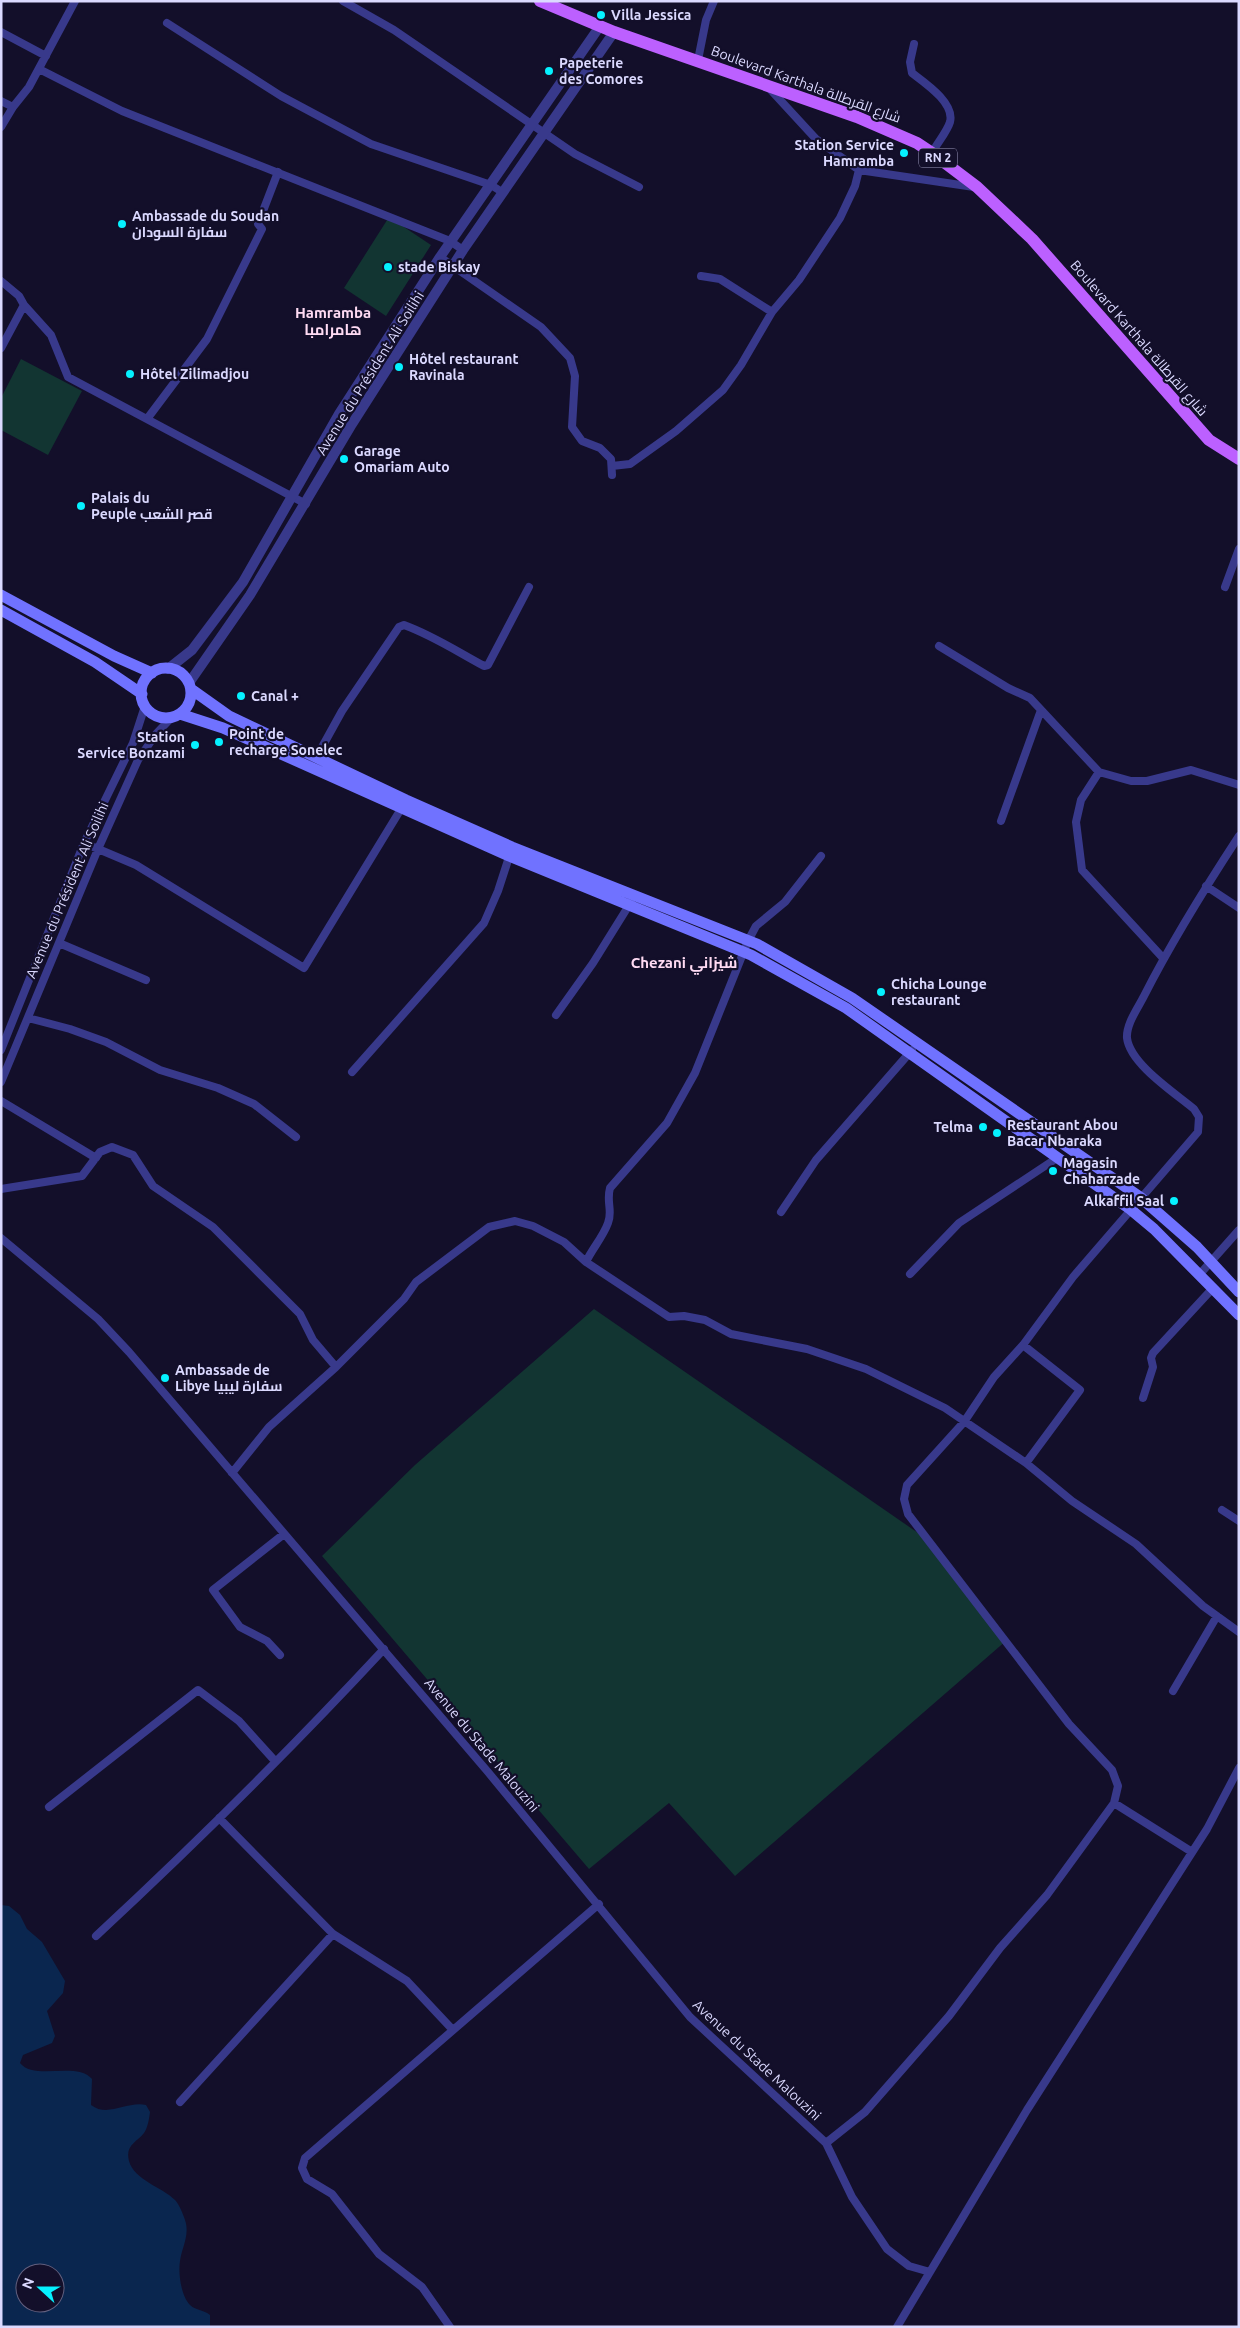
<svg xmlns="http://www.w3.org/2000/svg" width="1240" height="2328" font-family="Ubuntu,Cairo,sans-serif">
<style>
.green{fill:#123532}
.water{fill:#0a264f;fill-rule:evenodd}
.lines{fill:none;stroke-linecap:round;stroke-linejoin:round}
.minor{stroke:#38398b;stroke-width:8}
.tertiary{stroke:#38398b;stroke-width:10}
.secondary{stroke:#7072ff;stroke-width:11}
.primary{stroke:#bc60ff;stroke-width:12}
.poi-dot{fill:#05f1ff;stroke:#130f2a;stroke-width:2}
.labels{text-anchor:middle;stroke-width:4.5;stroke-linejoin:round;paint-order:stroke}
.shield{fill:#130f2a;stroke:#9f9cbf;stroke-width:1}
.shield-label{font-size:12px;font-weight:bold;fill:#dbd9ff}
.poi-label{font-size:14px;font-weight:bold;fill:#dbd9ff;stroke:#130f2a;text-anchor:start}
.street-label{font-size:14px;fill:#dbd9ff;stroke:#130f2a}
.neighbourhood-label{font-size:15px;font-weight:bold;fill:#ffdbf3;stroke:#130f2a}
</style>
<rect width="100%" height="100%" fill="#130f2a"/>
<path class="green" d="M 389,217 L 431,245 L 386,316 L 344,288 Z
M 21,359 L 82,391 L 48,455 L 1,430 L 1,398 Z
M 594,1309 L 921,1535 L 1007,1640 L 735,1876 L 669,1803 L 589,1869 L 322,1556 L 415,1465 Z"/>
<path class="water" d="M 1,1905 L 9,1906 L 20,1915 L 27,1929 L 42,1942 L 65,1981 L 63,1993 L 47,2011 L 55,2036 L 52,2043 L 23,2055 L 20,2063 C 34,2081 77,2061 92,2079 L 91,2105 C 108,2118 126,2101 146,2105 L 150,2112 C 149,2119 148,2127 144,2133 C 136,2143 125,2145 129,2161 C 134,2180 162,2187 175,2200 C 179,2204 183,2214 185,2220 C 190,2235 182,2247 180,2261 C 178,2273 181,2296 190,2305 C 195,2310 204,2310 210,2315 L 210,2327 L 1,2327 ZM 25,2273 L 55,2273 L 55,2303 L 25,2303 Z"/>
<g class="lines">
<path class="minor" d="M 343,1 L 394,30 L 575,154 L 639,187
M 167,23 L 281,96 L 371,144 L 491,185 L 502,192
M 1,32 L 46,56
M 914,44 L 910,62 L 912,73 C 925,83 955,103 950,122 C 947,132 937,143 932,153
M 698,60 L 706,20 L 714,1
M 39,69 L 122,111 L 450,241 L 463,250
M 769,88 L 816,139 L 859,170 L 974,187
M 1,101 L 13,107
M 1,127 L 13,107 L 29,87 L 75,1
M 440,257 L 541,327 L 570,358 L 575,376 L 572,427 L 582,441 L 600,448 L 611,459 L 612,475
M 701,276 L 720,279 L 772,312
M 1,281 L 19,296 L 24,305 L 51,335 L 68,377 L 306,504
M 1,348 L 24,305
M 147,419 L 207,339 L 262,229 L 258,224 L 278,172
M 612,466 L 630,464 L 676,431 L 723,390 L 741,365 L 772,312 L 799,280 L 840,218 L 855,186 L 859,170
M 1225,587 L 1239,549
M 939,646 L 1008,688 L 1030,698 L 1099,772 L 1131,781 L 1147,781 L 1191,770 L 1239,785
M 316,758 L 342,711 L 399,627 L 404,625 C 434,636 456,651 484,666 L 488,665 L 529,587
M 1099,772 L 1081,800 L 1076,822 L 1082,870 L 1163,958
M 1001,821 L 1041,710
M 84,843 L 136,865 L 304,968 L 404,804
M 1206,886 L 1239,908
M 59,943 L 146,980
M 556,1015 L 593,963 L 631,902
M 28,1018 L 70,1029 L 106,1042 L 160,1070 L 218,1088 L 254,1104 L 296,1137
M 1,1050 L 84,843 L 133,743 L 145,706
M 352,1072 L 484,923 L 498,891 L 510,854
M 1,1082 L 98,849 L 138,760 L 156,734 L 172,717
M 1,1101 L 96,1158
M 1,1189 L 82,1176 L 100,1152 L 112,1147 L 133,1155 L 153,1186 L 213,1227 L 300,1314 L 313,1340 L 336,1367
M 781,1212 L 816,1160 L 912,1050
M 1,1238 L 98,1319 L 129,1352 L 488,1772 L 690,2017 L 826,2143 L 852,2197 L 887,2249 L 909,2266 L 930,2272
M 586,1262 C 592,1249 603,1237 608,1223 C 613,1211 606,1202 610,1188 L 667,1123 L 695,1073 L 748,941 L 756,926 L 785,902 L 821,856
M 910,1274 L 959,1223 L 1057,1158
M 1200,1274 L 1239,1230
M 1023,1345 L 1080,1390 L 1026,1463
M 1143,1398 L 1153,1367 L 1151,1358 L 1153,1353 L 1213,1288
M 232,1473 L 269,1427 L 336,1367 L 404,1299 L 416,1282 L 489,1227 L 515,1221 L 533,1226 L 564,1242 L 586,1262 L 669,1317 L 684,1316 L 705,1320 L 731,1334 L 807,1349 L 866,1369 L 945,1408 L 1026,1463 L 1072,1501 L 1136,1544 L 1203,1606 L 1239,1632
M 1222,1510 L 1239,1521
M 280,1655 L 267,1641 L 240,1627 L 213,1590 L 284,1534
M 1173,1691 L 1217,1616
M 1114,1803 L 1192,1852
M 49,1807 L 198,1690 L 239,1721 L 275,1761
M 219,1818 L 333,1934 L 407,1981 L 452,2029
M 96,1936 C 195,1844 292,1748 384,1649
M 180,2102 L 333,1934
M 826,2143 L 865,2112 L 949,2016 L 1000,1948 L 1047,1895 L 1114,1803 L 1118,1786 L 1112,1770 L 1069,1724 L 908,1514 L 904,1499 L 907,1485 L 964,1422 L 994,1377 L 1023,1345 L 1073,1277 L 1198,1132 L 1199,1117 L 1194,1109 C 1175,1093 1130,1064 1127,1038 C 1126,1024 1138,1008 1144,996 C 1172,941 1205,888 1239,836
M 450,2327 L 422,2287 L 379,2254 L 332,2194 L 307,2179 L 302,2168 L 305,2158 L 599,1904
M 897,2327 L 1027,2110 L 1207,1829 L 1239,1768"/>
<path class="tertiary" d="M 168,669 L 192,650 L 243,582 L 339,414 L 440,257 L 600,26
M 189,683 L 250,595 L 352,424 L 463,250 L 614,32"/>
<path class="secondary" d="M 1,595 L 114,656 L 152,673
M 1,610 L 95,662 L 142,694
M141 693a25 25 0 1 1 50 0a25 25 0 1 1-50 0Z
M 191,689 L 229,716 L 406,800 L 512,847 L 757,944 L 852,998 L 1140,1197 L 1197,1247 L 1239,1292
M 180,714 L 223,728 L 509,856 L 751,955 L 846,1008 L 1130,1209 L 1154,1229 L 1239,1315"/>
<path class="primary" d="M 540,1 L 614,32 L 857,117 L 917,143 L 932,153 L 977,187 L 1032,239 L 1209,440 L 1239,459"/>
</g>
<g class="poi-dot">
<circle cx="601" cy="15" r="5"/>
<circle cx="549" cy="71" r="5"/>
<circle cx="904" cy="153" r="5"/>
<circle cx="122" cy="224" r="5"/>
<circle cx="388" cy="267" r="5"/>
<circle cx="399" cy="367" r="5"/>
<circle cx="130" cy="374" r="5"/>
<circle cx="344" cy="459" r="5"/>
<circle cx="81" cy="506" r="5"/>
<circle cx="241" cy="696" r="5"/>
<circle cx="219" cy="742" r="5"/>
<circle cx="195" cy="745" r="5"/>
<circle cx="881" cy="992" r="5"/>
<circle cx="983" cy="1127" r="5"/>
<circle cx="997" cy="1133" r="5"/>
<circle cx="1053" cy="1171" r="5"/>
<circle cx="1174" cy="1201" r="5"/>
<circle cx="165" cy="1378" r="5"/>
</g>
<g class="labels">
<rect class="shield" x="919" y="148.5" width="38" height="19" rx="4"/>
<g class="shield-label">
<text x="938" y="162">RN 2</text>
</g>
<g class="poi-label">
<text x="611" y="20">Villa Jessica</text>
<text x="559" y="68">Papeterie<tspan x="559" dy="16">des Comores</tspan></text>
<text x="894" y="150" text-anchor="end">Station Service<tspan x="894" dy="16">Hamramba</tspan></text>
<text x="132" y="221">Ambassade du Soudan<tspan x="132" dy="16">سفارة السودان</tspan></text>
<text x="398" y="272">stade Biskay</text>
<text x="409" y="364">Hôtel restaurant<tspan x="409" dy="16">Ravinala</tspan></text>
<text x="140" y="379">Hôtel Zilimadjou</text>
<text x="354" y="456">Garage<tspan x="354" dy="16">Omariam Auto</tspan></text>
<text x="91" y="503">Palais du<tspan x="91" dy="16">Peuple قصر الشعب</tspan></text>
<text x="251" y="701">Canal +</text>
<text x="229" y="739">Point de<tspan x="229" dy="16">recharge Sonelec</tspan></text>
<text x="185" y="742" text-anchor="end">Station<tspan x="185" dy="16">Service Bonzami</tspan></text>
<text x="891" y="989">Chicha Lounge<tspan x="891" dy="16">restaurant</tspan></text>
<text x="1007" y="1130">Restaurant Abou<tspan x="1007" dy="16">Bacar Nbaraka</tspan></text>
<text x="973" y="1132" text-anchor="end">Telma</text>
<text x="1063" y="1168">Magasin<tspan x="1063" dy="16">Chaharzade</tspan></text>
<text x="1164" y="1206" text-anchor="end">Alkaffil Saal</text>
<text x="175" y="1375">Ambassade de<tspan x="175" dy="16">Libye سفارة ليبيا</tspan></text>
</g>
<g class="street-label">
<text transform="translate(806 84) rotate(20)" y="5">Boulevard Karthala شارع القرطالة</text>
<text transform="translate(1139 338) rotate(49)" y="5">Boulevard Karthala شارع القرطالة</text>
<text transform="translate(370 373) rotate(-58)" y="5">Avenue du Président Ali Soilihi</text>
<text transform="translate(67 890) rotate(-67)" y="5">Avenue du Président Ali Soilihi</text>
<text transform="translate(482 1745) rotate(50)" y="5">Avenue du Stade Malouzini</text>
<text transform="translate(757 2060) rotate(43)" y="5">Avenue du Stade Malouzini</text>
</g>
<g class="neighbourhood-label">
<text x="333" y="318">Hamramba<tspan x="333" dy="17">هامرامبا</tspan></text>
<text x="684" y="968">Chezani شيزاني</text>
</g>
</g>
<rect width="1240" height="2328" fill="none" stroke="#dbd9ff" stroke-width="5"/>
<g transform="translate(40 2288) rotate(291)"><circle r="24" fill="#130f2a" stroke="#63607f"/>
<path d="M0-4L9 19L0 12L-9 19Z" fill="#05f1ff"/>
<text y="-8" font-size="14" font-weight="bold" text-anchor="middle" fill="#dbd9ff">N</text>
</g>
</svg>
